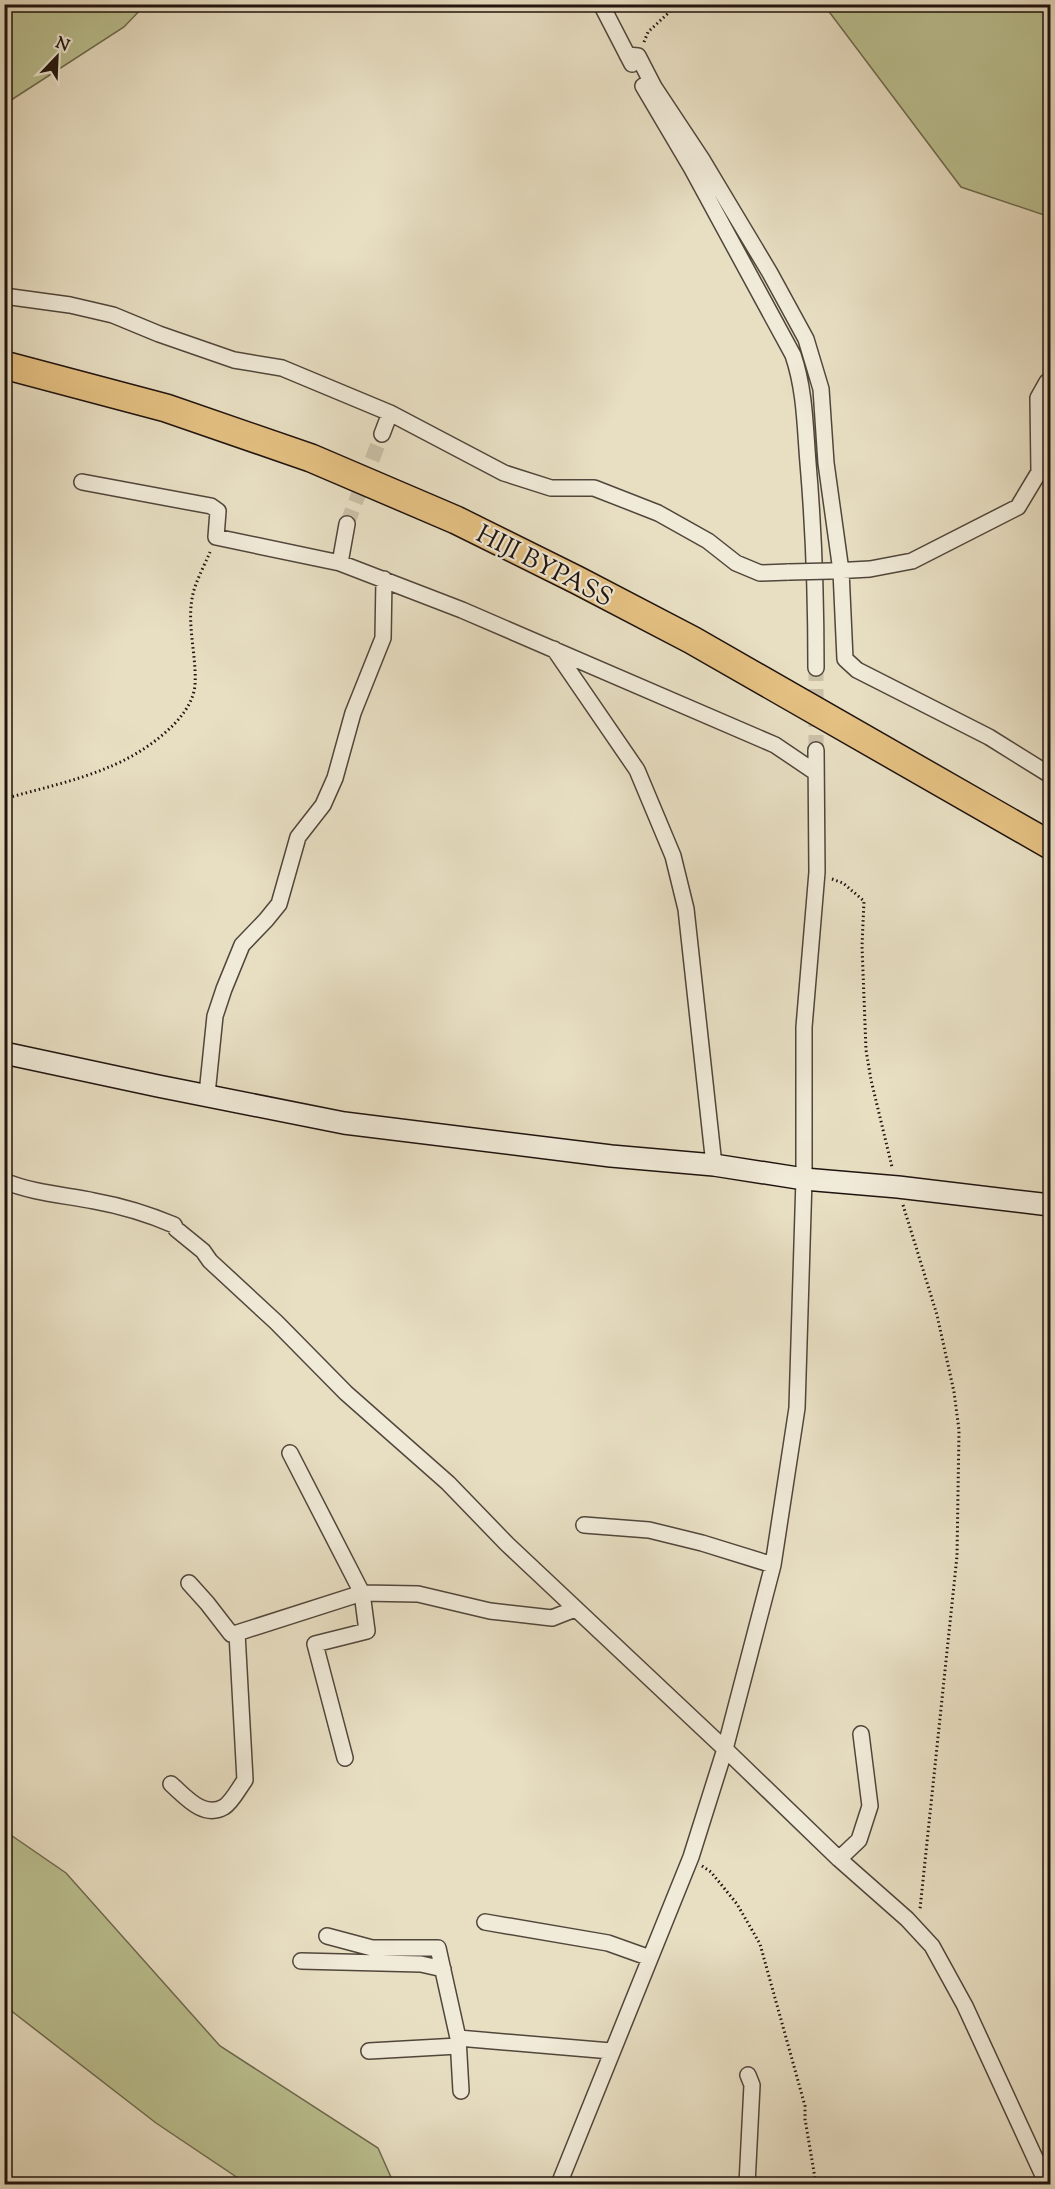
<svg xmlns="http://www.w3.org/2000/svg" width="1055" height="2189" font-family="'Sorts Mill Goudy',serif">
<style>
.green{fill:#bbc090;stroke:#6d6a4f;stroke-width:1.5}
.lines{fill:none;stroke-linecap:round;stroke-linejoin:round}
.street-tunnel{stroke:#cac0a8;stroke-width:15;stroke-dasharray:15 8;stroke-linecap:butt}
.street-casing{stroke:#51463b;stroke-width:18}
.secondary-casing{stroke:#1f130e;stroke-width:24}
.highway-casing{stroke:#1f130e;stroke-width:30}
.path{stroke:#1f130e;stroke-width:3;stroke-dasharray:1.5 3;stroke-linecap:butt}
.street{stroke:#f0ead8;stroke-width:15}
.secondary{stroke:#f0ead8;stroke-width:21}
.highway{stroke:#e4c082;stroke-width:27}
.street-bridge-casing{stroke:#51463b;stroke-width:18;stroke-linecap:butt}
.street-bridge{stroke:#f0ead8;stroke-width:15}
.labels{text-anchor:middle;stroke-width:4.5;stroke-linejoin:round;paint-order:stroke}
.street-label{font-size:26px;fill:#1f130e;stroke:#f0ead8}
</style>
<rect width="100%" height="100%" fill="#e8dfc3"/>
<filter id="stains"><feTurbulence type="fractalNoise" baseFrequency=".00333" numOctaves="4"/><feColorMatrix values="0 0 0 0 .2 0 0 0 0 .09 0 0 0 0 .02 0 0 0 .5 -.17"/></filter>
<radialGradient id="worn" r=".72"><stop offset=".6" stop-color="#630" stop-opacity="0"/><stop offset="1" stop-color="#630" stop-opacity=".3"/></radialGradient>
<path class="green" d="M 5,4 L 145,4 L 145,5 L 124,27 L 5,104 Z
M 824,5 L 1050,5 L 1050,217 L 961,187 Z
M 5,1831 L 66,1873 L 220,2046 L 378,2148 L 394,2184 L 247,2184 L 156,2123 L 5,2006 Z"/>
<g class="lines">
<path class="street-tunnel" d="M 347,524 L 382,434
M 816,750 L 816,668"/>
<defs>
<path id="street" d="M 601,4 L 632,64
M 627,55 L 638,56 L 654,87 L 703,161 L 770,273 L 806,339 L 821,389 L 826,463 L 841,571 L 845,659 L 857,670 L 989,737 L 1050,775
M 643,86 L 692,169 L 793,355 C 805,390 805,427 808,463 C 814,532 816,600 816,668
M 4,296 L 70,305 L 113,315 L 159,334 L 234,360 L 282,368 L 390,413 L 504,473 L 551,488 L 594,488 L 658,513 L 708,541 L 736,563 L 760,573 L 789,572
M 382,434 L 390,413
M 82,482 L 211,506 L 218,511 L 216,537 L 340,563 L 462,610 L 775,745 L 815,772
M 340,563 L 347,524
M 833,571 L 870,569 L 912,561 L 1018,507 L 1039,472 L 1038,398 L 1047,382 L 1050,380
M 554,649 L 637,770 L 673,856 L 686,909 L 714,1165
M 207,1094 L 215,1016 L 224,989 L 242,945 L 266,920 L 279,904 L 298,837 L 323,805 L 335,778 L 353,713 L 383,638 L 384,579
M 4,1181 C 33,1193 64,1195 94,1201 C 122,1206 148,1214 174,1225 L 176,1229 L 203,1251 L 210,1261 L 276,1322 L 346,1393 L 448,1483 L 507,1544 L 725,1749 L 839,1859 L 907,1919 L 932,1946 L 965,2006 L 1047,2184
M 584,1525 L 649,1530 L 702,1543 L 773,1565
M 189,1583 L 207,1603 L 231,1634 L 237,1633
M 345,1758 L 315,1644 L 367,1631 L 362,1593 L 418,1594 L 490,1611 L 552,1618 L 575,1609
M 171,1784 C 185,1796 203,1819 224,1807 C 232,1802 239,1788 245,1780 L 237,1633 L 362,1593 L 290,1453
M 839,1859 L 859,1840 L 870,1806 L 861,1734
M 485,1922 L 608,1943 L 650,1958
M 327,1936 L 372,1948 L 438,1948 L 458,2038 L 611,2051
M 301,1961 L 421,1964 L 443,1969
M 458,2038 L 461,2091
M 369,2051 L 458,2046
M 559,2184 L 691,1857 L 725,1749 L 773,1565 L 797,1408 L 804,1179 L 804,1027 L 817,872 L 816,750
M 747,2184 L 752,2085 L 748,2075"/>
<path id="secondary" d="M 4,1053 L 158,1086 L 344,1123 L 611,1156 L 714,1165 L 804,1179 L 898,1187 L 1050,1205"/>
<path id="highway" d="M 4,365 L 166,408 L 311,458 L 456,520 L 577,580 L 692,640 L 1050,845"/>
</defs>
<use href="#street" class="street-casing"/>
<use href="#secondary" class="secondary-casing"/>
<use href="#highway" class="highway-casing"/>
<path class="path" d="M 644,42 L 648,32 L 678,4
M 4,799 C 38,789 77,781 109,767 C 140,755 192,721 195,685 C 197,654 185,621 194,590 C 198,577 205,564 210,552
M 832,879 L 843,883 L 864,901 L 862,946 L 866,1050 L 871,1080 L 892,1167
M 903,1205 L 937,1315 L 954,1392 L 959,1430 L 957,1556 L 920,1909
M 702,1866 L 711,1872 L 737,1904 L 760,1944 L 805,2106 L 805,2119 L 816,2184"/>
<use href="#street" class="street"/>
<use href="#secondary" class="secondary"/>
<use href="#highway" class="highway"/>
<defs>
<path id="street-bridge" d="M 789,572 L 831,571"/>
</defs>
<use href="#street-bridge" class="street-bridge-casing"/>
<use href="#street-bridge" class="street-bridge"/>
</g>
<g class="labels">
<g class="street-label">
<text transform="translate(545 565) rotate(27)" y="9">HIJI BYPASS</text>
</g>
</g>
<rect width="1055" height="2189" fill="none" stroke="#e8dfc3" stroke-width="24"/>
<rect x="6" y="6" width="1043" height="2177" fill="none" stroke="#1f130e" stroke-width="3"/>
<rect x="12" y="12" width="1031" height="2165" fill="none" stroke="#1f130e" stroke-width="1.5"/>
<g transform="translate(57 57) rotate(23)" stroke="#f0ead8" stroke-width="4.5" paint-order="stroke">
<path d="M0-4.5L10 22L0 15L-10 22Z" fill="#1f130e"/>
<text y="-9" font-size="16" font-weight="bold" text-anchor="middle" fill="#1f130e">N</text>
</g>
<rect width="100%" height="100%" filter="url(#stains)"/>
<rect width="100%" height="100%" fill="url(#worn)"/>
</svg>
